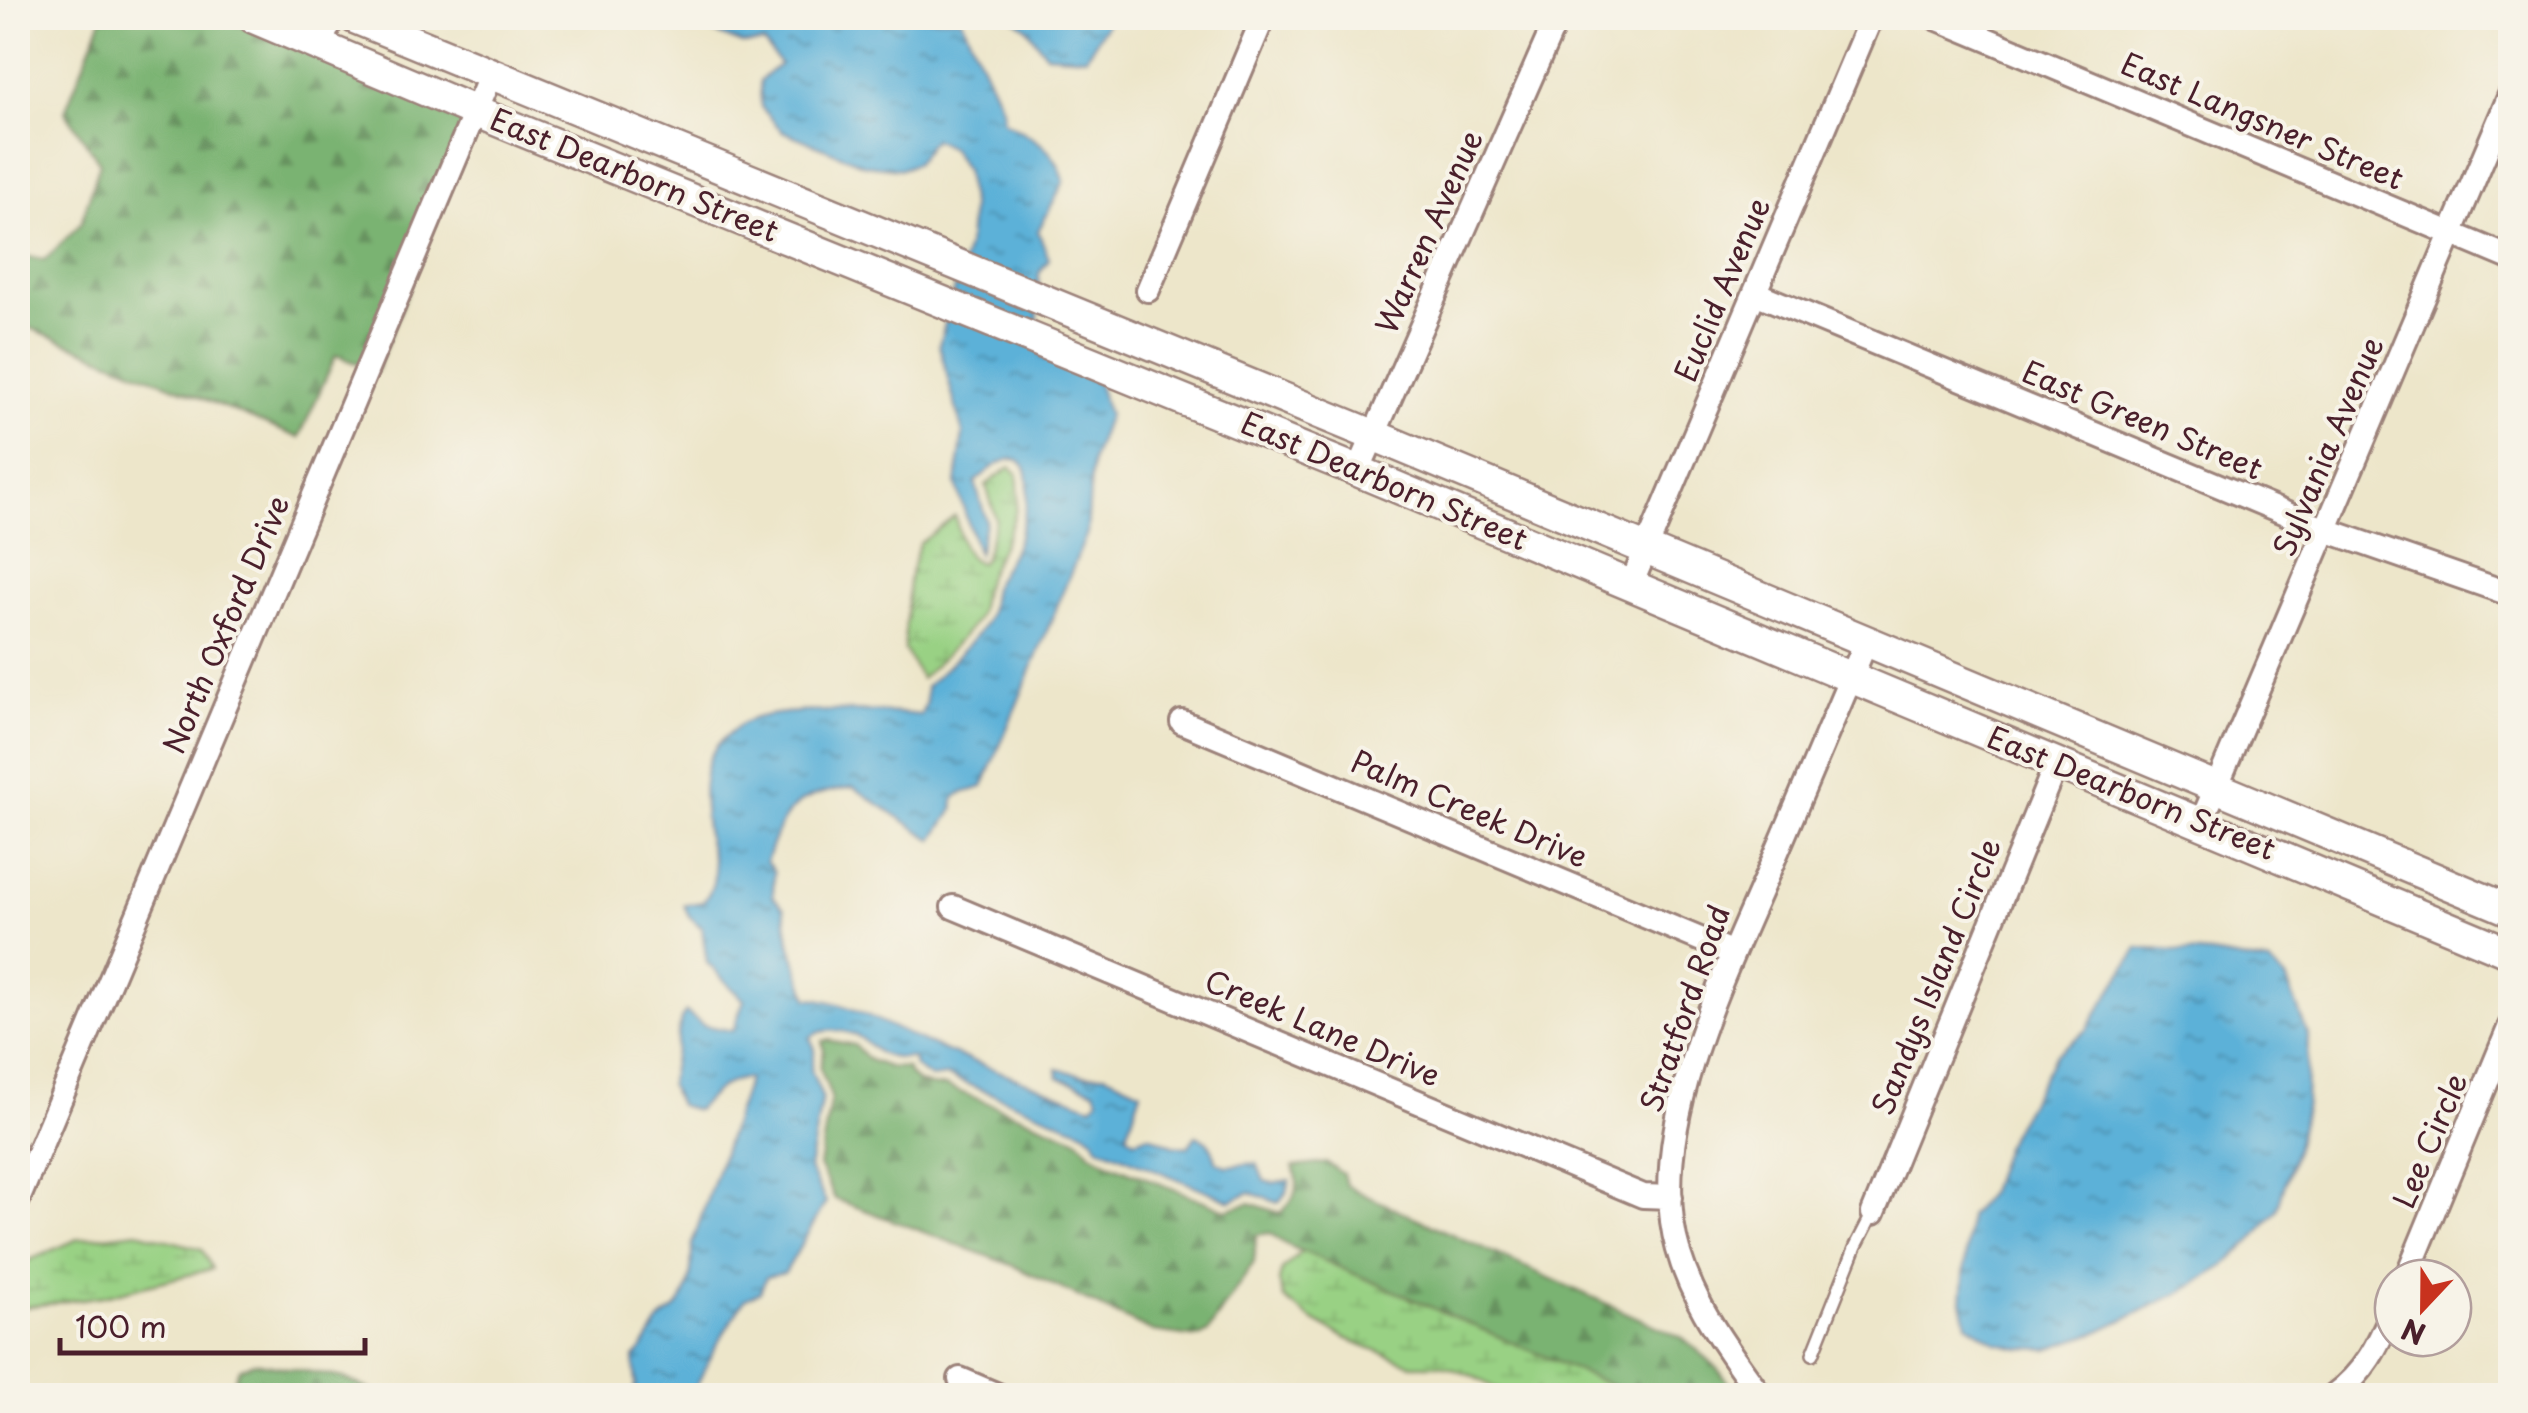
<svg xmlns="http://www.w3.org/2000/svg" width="2528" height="1413" font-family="'Playpen Sans',sans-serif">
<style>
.forest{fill:url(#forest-firs);stroke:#62694e;stroke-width:2.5}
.wetland{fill:url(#wetland-marsh);stroke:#727858;stroke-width:2.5}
.water{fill:url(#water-ripples);stroke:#536882;stroke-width:2.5}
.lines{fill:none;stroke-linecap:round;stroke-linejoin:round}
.lane-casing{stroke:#9c827a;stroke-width:16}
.street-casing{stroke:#9c827a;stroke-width:28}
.secondary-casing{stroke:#9c827a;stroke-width:35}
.lane{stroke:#fff;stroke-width:11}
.street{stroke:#fff;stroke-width:22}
.secondary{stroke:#fff;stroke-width:30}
.labels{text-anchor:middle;stroke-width:8;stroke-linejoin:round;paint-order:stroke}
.street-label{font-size:30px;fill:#4a1f2b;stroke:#f7f3e8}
</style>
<defs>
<pattern id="forest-firs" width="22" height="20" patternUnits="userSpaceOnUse" patternTransform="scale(2.5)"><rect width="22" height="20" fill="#7ab372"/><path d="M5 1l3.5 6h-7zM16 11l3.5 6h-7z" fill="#66915e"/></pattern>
<pattern id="wetland-marsh" width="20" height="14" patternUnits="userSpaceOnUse" patternTransform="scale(2.5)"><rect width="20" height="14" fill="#99d184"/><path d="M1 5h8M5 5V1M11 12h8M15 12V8" fill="none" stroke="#85b372"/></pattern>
<pattern id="water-ripples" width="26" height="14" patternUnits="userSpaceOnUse" patternTransform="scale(2.5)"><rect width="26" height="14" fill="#5cb1d8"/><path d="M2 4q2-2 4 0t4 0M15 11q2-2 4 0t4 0" fill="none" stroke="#4e8faf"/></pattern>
</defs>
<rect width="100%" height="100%" fill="#f7f3e8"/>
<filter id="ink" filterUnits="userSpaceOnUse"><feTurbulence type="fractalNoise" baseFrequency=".01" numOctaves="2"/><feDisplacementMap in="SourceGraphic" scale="20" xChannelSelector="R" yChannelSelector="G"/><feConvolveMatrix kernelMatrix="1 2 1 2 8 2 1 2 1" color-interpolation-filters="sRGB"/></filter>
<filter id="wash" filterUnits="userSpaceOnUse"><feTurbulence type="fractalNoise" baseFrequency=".0048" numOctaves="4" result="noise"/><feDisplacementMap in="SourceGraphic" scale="40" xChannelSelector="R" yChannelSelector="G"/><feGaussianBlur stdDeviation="2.25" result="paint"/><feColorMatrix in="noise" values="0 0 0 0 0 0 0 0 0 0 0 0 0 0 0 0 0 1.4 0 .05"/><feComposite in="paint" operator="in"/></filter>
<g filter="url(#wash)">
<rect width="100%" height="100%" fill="#ede6ca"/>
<path class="forest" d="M 102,18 L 223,18 L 474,124 L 376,371 L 336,355 L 299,438 L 18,323 L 18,255 L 45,260 L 81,223 L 100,163 L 65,111 Z
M 828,1040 L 854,1045 L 869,1060 L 888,1067 L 906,1068 C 912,1084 930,1088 945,1086 L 1079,1139 L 1091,1153 L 1116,1166 L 1226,1210 L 1250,1203 L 1280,1213 C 1295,1200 1302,1184 1293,1167 L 1326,1163 L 1343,1174 L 1346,1185 L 1367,1196 L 1683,1338 L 1709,1360 L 1740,1395 L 1632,1395 L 1285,1244 L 1270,1233 L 1256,1235 L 1254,1262 L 1208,1332 L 1198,1338 L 1153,1332 L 1012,1265 L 835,1199 L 819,1166 L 831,1097 L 820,1068 L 824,1051 L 822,1041 Z
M 254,1362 L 344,1378 L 380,1395 L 229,1395 L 239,1369 Z"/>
<path class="wetland" d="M 1010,467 L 1017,473 C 1024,521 999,544 985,584 C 980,596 982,610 975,621 C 960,642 939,661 921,679 L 904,649 L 909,579 L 919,544 L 955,516 C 960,533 961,558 980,563 L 984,559 L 996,519 L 986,485 Z
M 138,1232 L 202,1249 L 212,1269 L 104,1296 L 18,1308 L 18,1265 L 78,1239 Z
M 1302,1251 L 1614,1387 L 1632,1395 L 1507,1395 L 1473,1376 L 1441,1365 L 1414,1365 L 1347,1339 L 1312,1320 L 1284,1299 L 1279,1281 L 1282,1270 Z"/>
<path class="water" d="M 678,18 L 775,18 L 791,22 L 796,18 L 961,18 L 1002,108 L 1003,121 C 1031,136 1056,147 1064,181 L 1038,231 L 1049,259 L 1039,273 L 1037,343 L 1042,357 L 1097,382 L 1108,415 L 1092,460 L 1087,533 L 983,787 L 959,794 L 954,800 L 953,810 L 933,840 L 853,787 C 794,796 784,807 766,862 L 774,871 L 773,897 L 784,908 L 789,940 L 808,998 C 847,1000 888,1027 924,1042 C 980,1065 1036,1085 1092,1106 L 1098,1099 L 1095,1090 L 1058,1077 L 1057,1069 L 1084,1075 L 1105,1074 L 1141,1091 L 1127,1134 L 1135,1140 L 1149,1135 L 1173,1145 L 1188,1147 L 1196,1136 C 1209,1139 1213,1149 1216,1161 L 1226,1166 L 1257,1163 L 1264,1181 L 1272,1183 L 1290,1180 L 1287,1192 L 1278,1203 L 1250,1192 L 1231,1201 L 1098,1146 L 1095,1139 L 1083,1130 L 947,1076 L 931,1078 L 915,1067 L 913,1058 C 901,1058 892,1059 881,1054 C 873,1050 869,1044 862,1039 C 849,1030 822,1026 810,1038 L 815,1049 L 811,1070 L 822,1097 L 809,1169 L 826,1202 L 785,1273 L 766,1277 L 760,1292 L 744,1300 L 714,1349 L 692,1395 L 631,1396 L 636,1387 L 634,1358 C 646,1347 650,1337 658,1324 C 662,1317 670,1314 676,1308 C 692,1291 692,1266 692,1244 L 748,1079 C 728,1077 710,1096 696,1110 L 678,1105 L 669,1084 L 681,1019 L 686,1012 L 703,1025 L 733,1031 L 744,1000 L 707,963 L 702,928 L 689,916 L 684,905 L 703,902 C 724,875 710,860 706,829 C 703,803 699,770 716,747 C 722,739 736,727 745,722 C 774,706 885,711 921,715 L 926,702 L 926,687 C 944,668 979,639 988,616 C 992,606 990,595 994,585 C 1001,569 1014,554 1019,536 C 1033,489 1038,424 975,482 L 986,520 L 978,554 L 956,484 L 963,434 L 939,345 L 968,243 L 971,207 L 965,171 L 952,149 L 933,139 L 916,163 L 902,169 L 865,165 L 782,131 L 761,107 L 760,80 L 780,64 L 764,43 L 742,44 Z
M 1013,18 L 1110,18 L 1086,57 L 1046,54 L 1026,27 Z
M 2138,948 L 2211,954 L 2270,964 L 2286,979 L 2308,1035 L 2306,1104 L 2296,1148 L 2277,1210 L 2251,1242 L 2223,1267 L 2182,1292 L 2095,1333 L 2048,1349 L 2020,1348 L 1997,1343 L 1967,1324 L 1962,1301 L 1969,1216 L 1989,1192 L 2004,1147 L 2056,1054 L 2087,1030 Z"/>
</g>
<g filter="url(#ink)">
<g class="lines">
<defs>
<path id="lane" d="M 1813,1354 L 1856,1246 L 1873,1213"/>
<path id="street" d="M 1936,18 L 2510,258
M 320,45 L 332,18
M 1148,290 L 1263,18
M 1755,293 L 2326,530 L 2510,594
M 1358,471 L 1557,18
M 1631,585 L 1871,18
M 1182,722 L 1733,953
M 2201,823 L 2510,95
M 953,907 L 1643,1196 L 1671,1197
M 18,1200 L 491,74
M 1873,1213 L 2056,764
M 2406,1278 L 2510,1026
M 960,1379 L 1000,1396
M 1761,1396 C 1722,1343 1681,1288 1672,1221 C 1658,1108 1724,975 1768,873 C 1800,796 1833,719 1866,642
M 2333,1396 C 2365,1373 2378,1345 2393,1310"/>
<path id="secondary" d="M 254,18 L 476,112 L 1358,471 L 2510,953
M 355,18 L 1373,435 L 2510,910"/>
</defs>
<use href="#lane" class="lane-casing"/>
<use href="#street" class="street-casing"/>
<use href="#secondary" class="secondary-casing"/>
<use href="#lane" class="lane"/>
<use href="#street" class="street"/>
<use href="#secondary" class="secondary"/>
</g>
</g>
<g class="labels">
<g class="street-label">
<text transform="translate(2262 122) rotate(23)" y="10">East Langsner Street</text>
<text transform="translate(634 176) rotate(22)" y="10">East Dearborn Street</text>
<text transform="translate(1430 232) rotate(-66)" y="10">Warren Avenue</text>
<text transform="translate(1723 290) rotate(-67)" y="10">Euclid Avenue</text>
<text transform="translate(2142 421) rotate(23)" y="10">East Green Street</text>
<text transform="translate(2329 447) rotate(-67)" y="10">Sylvania Avenue</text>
<text transform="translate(1384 482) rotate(23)" y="10">East Dearborn Street</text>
<text transform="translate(227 625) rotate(-67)" y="10">North Oxford Drive</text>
<text transform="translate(2131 794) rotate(22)" y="10">East Dearborn Street</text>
<text transform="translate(1469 810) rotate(23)" y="10">Palm Creek Drive</text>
<text transform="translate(1937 977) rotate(-68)" y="10">Sandys Island Circle</text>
<text transform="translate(1686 1009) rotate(-71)" y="10">Stratford Road</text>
<text transform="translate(1322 1029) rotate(23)" y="10">Creek Lane Drive</text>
<text transform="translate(2431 1141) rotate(-67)" y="10">Lee Circle</text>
</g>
</g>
<rect width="2528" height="1413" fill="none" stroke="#f7f3e8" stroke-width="60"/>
<g transform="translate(2423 1308) rotate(202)"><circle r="48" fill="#f7f3e8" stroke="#b29e9c" stroke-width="2.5"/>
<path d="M0-8L18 38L0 25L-18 38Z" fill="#c8321e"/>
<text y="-15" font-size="28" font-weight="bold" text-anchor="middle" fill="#4a1f2b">N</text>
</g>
<path d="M60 1338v15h305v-15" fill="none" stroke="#4a1f2b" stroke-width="5"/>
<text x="75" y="1338" font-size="30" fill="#4a1f2b" stroke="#f7f3e8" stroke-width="8" paint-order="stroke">100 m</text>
</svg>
